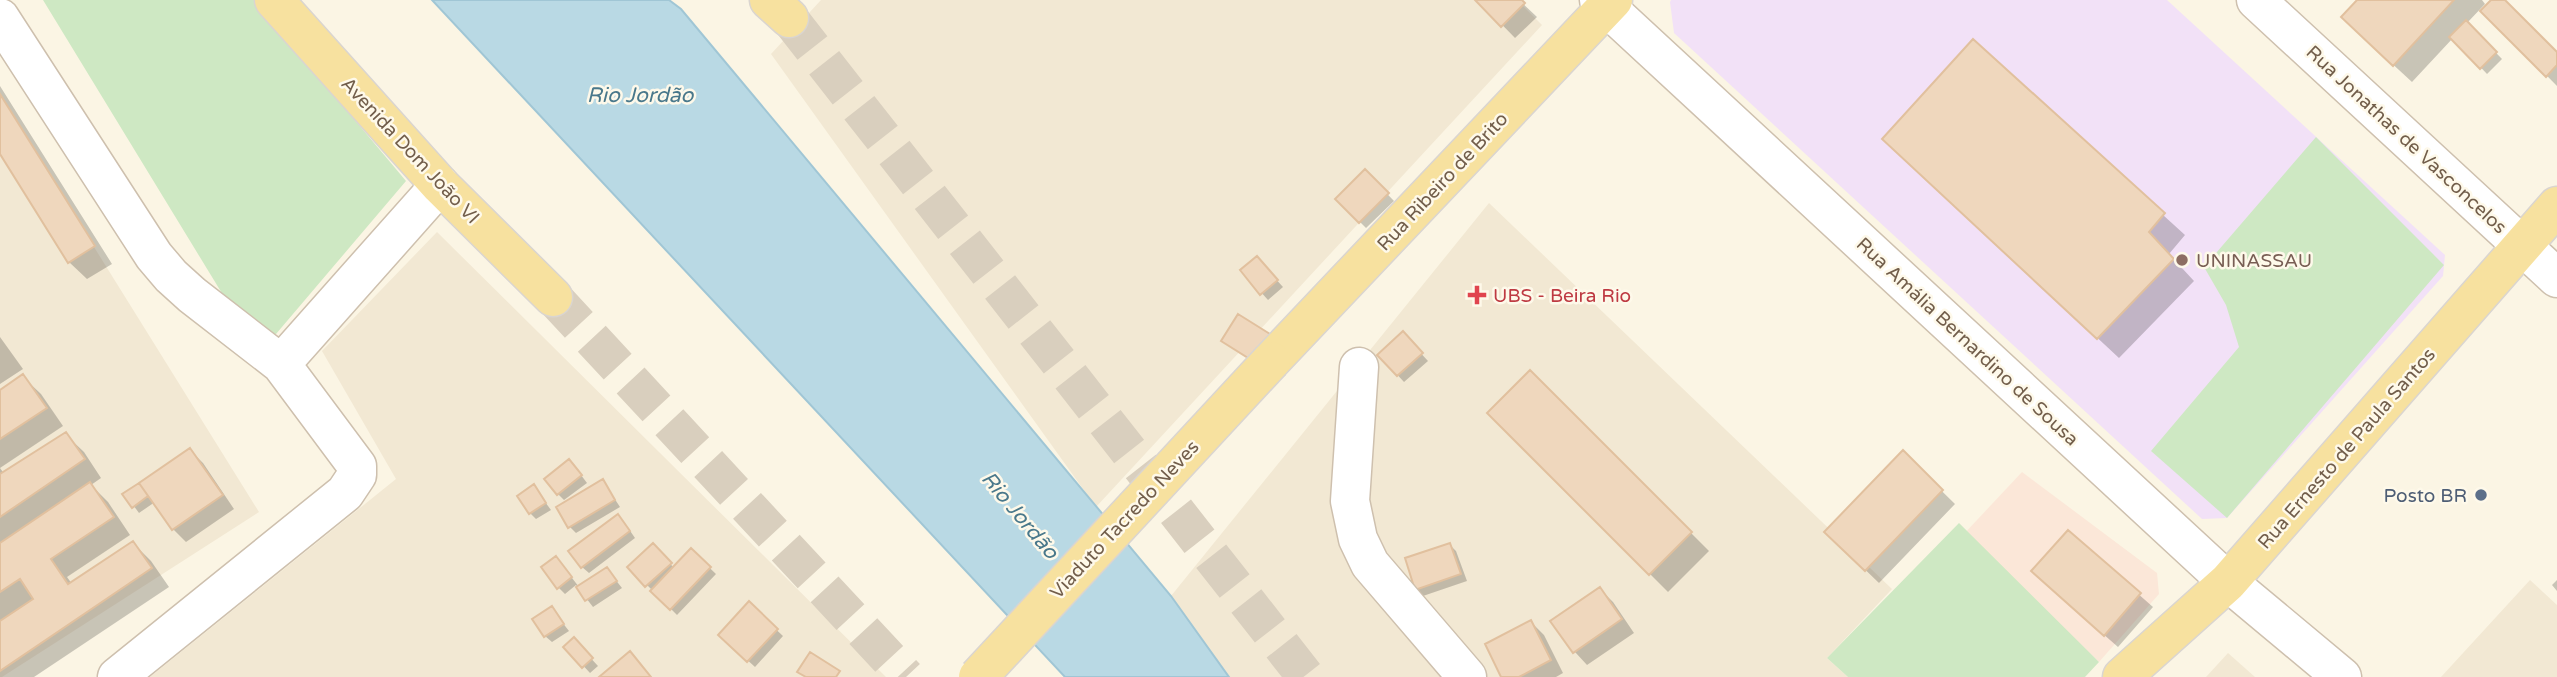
<svg xmlns="http://www.w3.org/2000/svg" width="2557" height="677" font-family="'Varela Round',sans-serif">
<style>
.residential{fill:#f2e8d3}
.commercial{fill:#fbe7d8}
.education{fill:#f2e1f7}
.green{fill:#cee8c3}
.water{fill:#b9d9e4;stroke:#a0c6d5;stroke-width:2}
.shadow{fill:#0003}
.building{fill:#efd7bd;stroke:#e1c09e;stroke-width:2}
.lines{fill:none;stroke-linecap:round;stroke-linejoin:round}
.major-tunnel{stroke:#d9cfbe;stroke-width:38;stroke-dasharray:38 19;stroke-linecap:butt}
.minor-casing{stroke:#cec0ae;stroke-width:41}
.major-casing{stroke:#dad5d0;stroke-width:41}
.minor{stroke:#fff;stroke-width:38}
.major{stroke:#f7e19f;stroke-width:38}
.major-bridge-casing{stroke:#dad5d0;stroke-width:41;stroke-linecap:butt}
.major-bridge{stroke:#f7e19f;stroke-width:38}
.education-dot{fill:#8d6e63;stroke:#fef9ea;stroke-width:2.5}
.health-dot{fill:#e0444e;stroke:#fef9ea;stroke-width:2.5}
.service-dot{fill:#5c6f8a;stroke:#fef9ea;stroke-width:2.5}
.labels{text-anchor:middle;stroke-width:5;stroke-linejoin:round;paint-order:stroke}
.street-label{font-size:19px;fill:#725e4b;stroke:#fef9ea}
.education-label{font-size:19px;fill:#785e54;stroke:#fef9ea;text-anchor:start}
.health-label{font-size:19px;fill:#be3a42;stroke:#fef9ea;text-anchor:start}
.service-label{font-size:19px;fill:#4e5e75;stroke:#fef9ea;text-anchor:end}
.water-label{font-size:21px;font-style:italic;fill:#49788b;stroke:#fef9ea}
</style>
<rect width="100%" height="100%" fill="#fbf5e4"/>
<path class="residential" d="M 821,0 L 1517,0 L 1542,25 L 1096,507 L 771,54 Z
M 0,96 L 259,512 L 2,677 L 0,677 Z
M 1489,203 L 1892,589 L 1827,658 L 1848,677 L 1229,677 L 1171,596 Z
M 437,232 L 886,677 L 150,677 L 396,479 L 322,351 Z
M 2530,580 L 2557,605 L 2557,677 L 2441,677 Z
M 2228,653 L 2255,677 L 2206,677 Z"/>
<path class="commercial" d="M 2022,472 L 2157,573 L 2159,594 L 2099,662 L 1962,536 Z"/>
<path class="education" d="M 1671,0 L 2167,0 L 2445,255 L 2443,276 L 2227,518 L 2202,519 L 1674,33 L 1670,2 Z"/>
<path class="green" d="M 43,0 L 254,0 L 406,181 L 259,354 Z
M 2316,137 L 2444,265 L 2227,518 L 2151,451 L 2239,347 L 2226,305 L 2204,267 Z
M 1959,523 L 2099,662 L 2085,677 L 1848,677 L 1827,658 Z"/>
<path class="water" d="M 432,0 L 669,0 L 681,9 L 1171,596 L 1229,677 L 1065,677 Z"/>
<path class="shadow" d="M 1478,0 L 1519,0 L 1537,17 L 1515,38 Z
M 2360,0 L 2482,0 L 2485,4 L 2467,23 L 2502,59 L 2487,74 L 2453,38 L 2412,82 L 2361,35 Z
M 2494,0 L 2502,0 L 2557,55 L 2557,86 L 2483,11 Z
M 1973,42 L 2185,235 L 2169,254 L 2194,281 L 2119,358 L 1905,159 Z
M 0,86 L 112,264 L 87,279 L 69,262 L 0,151 Z
M 1365,171 L 1394,201 L 1366,228 L 1337,199 Z
M 1263,265 L 1283,287 L 1268,300 L 1242,271 Z
M 1403,334 L 1428,361 L 1404,382 L 1379,355 Z
M 0,337 L 23,369 L 0,384 Z
M 1530,372 L 1709,551 L 1668,592 L 1489,413 Z
M 23,377 L 41,394 L 63,426 L 0,468 L 5,475 L 66,435 L 84,452 L 101,478 L 91,485 L 108,502 L 130,535 L 67,577 L 72,584 L 133,543 L 151,561 L 169,587 L 34,677 L 0,677 L 0,392 Z
M 190,450 L 203,463 L 234,509 L 186,542 L 173,529 L 155,502 L 139,513 L 125,494 Z
M 1903,453 L 1955,504 L 1879,583 L 1826,532 Z
M 575,467 L 587,483 L 564,500 L 558,494 Z
M 603,481 L 620,507 L 576,533 L 570,527 Z
M 534,487 L 551,510 L 536,519 L 530,513 Z
M 624,522 L 635,538 L 589,573 L 582,567 Z
M 2068,532 L 2153,607 L 2118,647 L 2046,584 Z
M 653,545 L 674,568 L 691,550 L 716,574 L 677,615 L 629,567 Z
M 1450,545 L 1456,551 L 1467,581 L 1423,596 L 1417,589 Z
M 562,565 L 579,587 L 607,569 L 622,588 L 593,607 L 576,585 L 565,594 L 558,587 Z
M 2557,580 L 2557,591 L 2552,585 Z
M 1600,589 L 1613,602 L 1634,633 L 1587,665 L 1575,652 L 1553,622 Z
M 749,604 L 783,636 L 755,667 L 720,635 Z
M 551,608 L 569,631 L 552,642 L 545,636 Z
M 1531,622 L 1544,635 L 1563,673 L 1556,677 L 1503,677 Z
M 574,640 L 598,666 L 590,673 L 566,647 Z"/>
<path class="building" d="M 1475,0 L 1522,0 L 1525,3 L 1501,27 Z
M 2357,0 L 2454,0 L 2393,66 L 2341,17 Z
M 2491,0 L 2505,0 L 2557,52 L 2557,65 L 2546,77 L 2480,11 Z
M 2466,20 L 2497,52 L 2480,69 L 2449,37 Z
M 1973,39 L 2165,213 L 2149,232 L 2174,259 L 2097,339 L 1882,139 Z
M 0,94 L 95,246 L 68,263 L 0,154 Z
M 1365,169 L 1389,193 L 1359,223 L 1335,199 Z
M 1257,256 L 1278,280 L 1260,295 L 1240,270 Z
M 1238,314 L 1270,334 L 1253,361 L 1221,341 Z
M 1403,331 L 1423,353 L 1397,376 L 1377,355 Z
M 1530,370 L 1692,532 L 1649,575 L 1487,413 Z
M 23,374 L 47,408 L 0,439 L 0,390 Z
M 66,432 L 85,459 L 0,517 L 0,474 Z
M 190,448 L 223,495 L 172,530 L 139,483 Z
M 1903,450 L 1943,490 L 1865,571 L 1824,532 Z
M 569,459 L 582,475 L 557,495 L 544,479 Z
M 603,479 L 615,500 L 568,528 L 556,507 Z
M 90,482 L 114,517 L 51,559 L 68,584 L 133,541 L 152,568 L 0,671 L 0,621 L 33,599 L 20,579 L 0,592 L 0,543 Z
M 139,483 L 148,496 L 132,508 L 122,494 Z
M 534,484 L 546,503 L 529,514 L 517,496 Z
M 618,514 L 630,531 L 581,568 L 568,551 Z
M 2068,530 L 2141,593 L 2104,636 L 2031,571 Z
M 653,543 L 672,563 L 645,587 L 627,567 Z
M 1450,543 L 1461,574 L 1415,590 L 1405,558 Z
M 691,548 L 711,567 L 670,610 L 650,591 Z
M 556,556 L 572,577 L 557,589 L 541,567 Z
M 607,567 L 617,581 L 585,601 L 576,587 Z
M 1600,587 L 1622,619 L 1573,653 L 1550,621 Z
M 749,601 L 778,629 L 747,662 L 718,635 Z
M 552,606 L 564,624 L 544,637 L 532,619 Z
M 1531,620 L 1551,660 L 1519,677 L 1501,677 L 1485,644 Z
M 574,637 L 593,658 L 582,668 L 563,647 Z
M 630,651 L 651,677 L 599,677 Z
M 810,652 L 840,671 L 836,677 L 806,677 L 797,672 Z"/>
<g class="lines">
<path class="major-tunnel" d="M 789,18 L 1306,677
M 553,297 L 906,677"/>
<defs>
<path id="minor" d="M 1599,0 L 2228,582 L 2342,677
M 2256,0 L 2557,278
M 0,18 L 154,256 L 171,276 L 192,295 L 281,364 L 357,466 L 357,475 L 345,493 L 117,677
M 281,364 L 440,185
M 1359,367 L 1350,501 L 1358,539 L 1370,564 L 1467,677"/>
<path id="major" d="M 274,0 L 440,185 L 553,297
M 769,0 L 789,18
M 1271,361 L 1613,0
M 2122,677 L 2228,582 L 2557,206"/>
</defs>
<use href="#minor" class="minor-casing"/>
<use href="#major" class="major-casing"/>
<use href="#minor" class="minor"/>
<use href="#major" class="major"/>
<defs>
<path id="major-bridge" d="M 978,677 L 1271,361"/>
</defs>
<use href="#major-bridge" class="major-bridge-casing"/>
<use href="#major-bridge" class="major-bridge"/>
</g>
<circle class="education-dot" cx="2182" cy="260" r="7"/>
<path class="health-dot" d="M1473.5 284.5h7v7h7v7h-7v7h-7v-7h-7v-7h7z"/>
<circle class="service-dot" cx="2481" cy="495" r="7"/>
<g class="labels">
<g class="street-label">
<text transform="translate(2407 139) rotate(43)" y="7">Rua Jonathas de Vasconcelos</text>
<text transform="translate(411 150) rotate(47)" y="7">Avenida Dom João VI</text>
<text transform="translate(1442 181) rotate(-47)" y="7">Rua Ribeiro de Brito</text>
<text transform="translate(1968 341) rotate(43)" y="7">Rua Amália Bernardino de Sousa</text>
<text transform="translate(2346 448) rotate(-49)" y="7">Rua Ernesto de Paula Santos</text>
<text transform="translate(1124 519) rotate(-47)" y="7">Viaduto Tacredo Neves</text>
</g>
<g class="education-label">
<text x="2196" y="267">UNINASSAU</text>
</g>
<g class="health-label">
<text x="1493" y="302">UBS - Beira Rio</text>
</g>
<g class="service-label">
<text x="2467" y="502">Posto BR</text>
</g>
<g class="water-label">
<text x="640" y="102">Rio Jordão</text>
<text transform="translate(1020 515) rotate(50)" y="7">Rio Jordão</text>
</g>
</g>
</svg>
